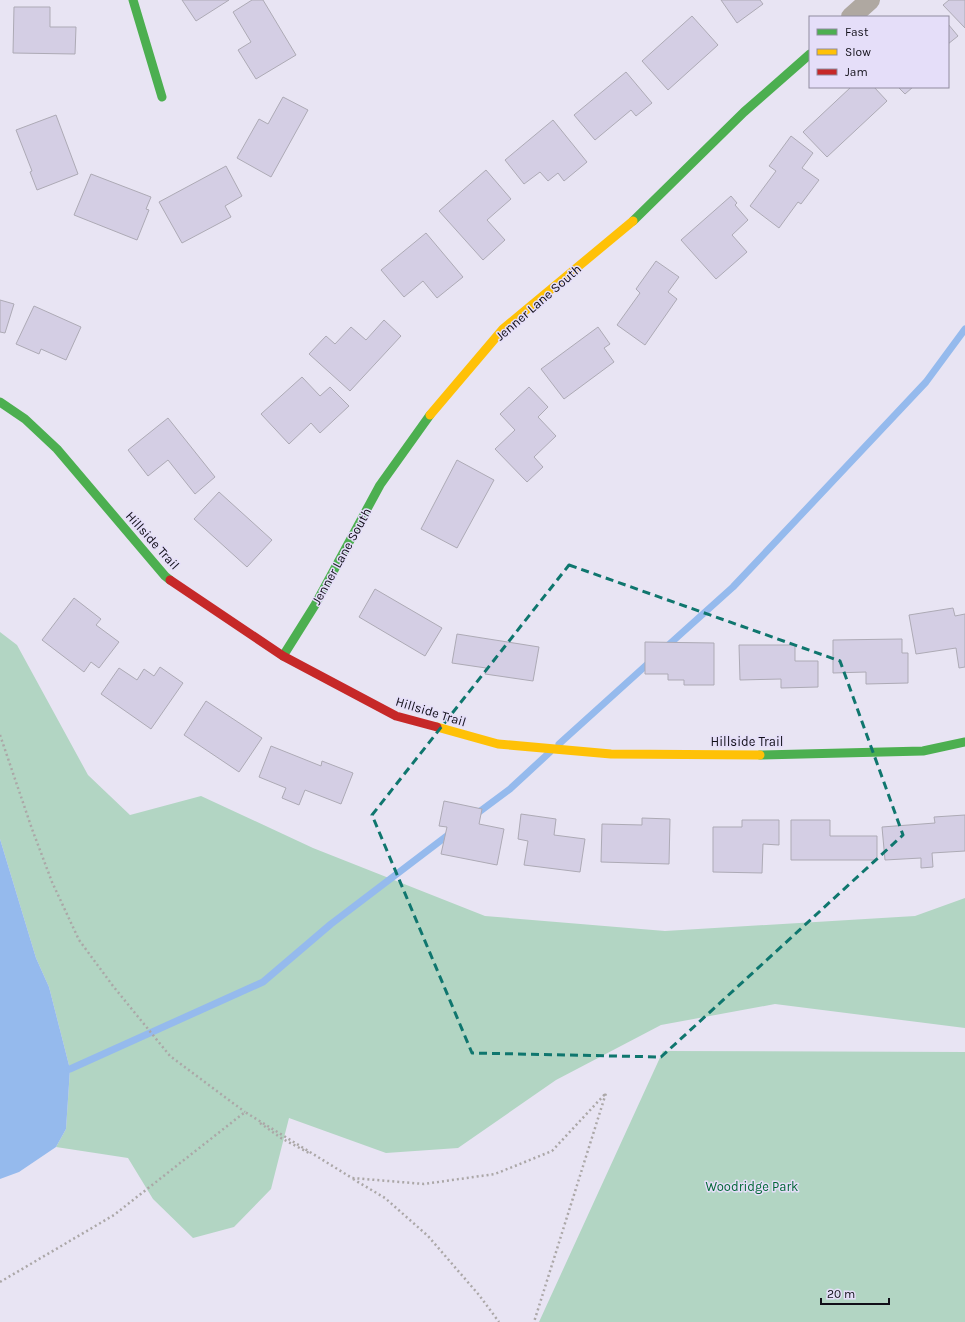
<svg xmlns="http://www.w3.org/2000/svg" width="965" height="1322" font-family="Karla,sans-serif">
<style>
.green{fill:#b2d5c3}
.water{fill:#95baed}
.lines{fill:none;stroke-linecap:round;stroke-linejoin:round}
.stream{stroke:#95baed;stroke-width:7}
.building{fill:#d4cee4;stroke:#adaab5}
.path{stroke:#aba7a7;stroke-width:2.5;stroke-dasharray:2 3;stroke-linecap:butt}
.street{stroke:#afa8a1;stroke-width:20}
.fast{stroke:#4caf50;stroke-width:9}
.slow{stroke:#ffc107;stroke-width:9}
.jam{stroke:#c62828;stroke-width:9}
.marked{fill:none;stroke:#0f766e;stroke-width:3;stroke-dasharray:8 5;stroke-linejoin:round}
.labels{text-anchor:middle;stroke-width:3;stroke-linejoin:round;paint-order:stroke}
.street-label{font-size:13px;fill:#110f18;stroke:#e5def9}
.park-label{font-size:13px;fill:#006736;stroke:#e5def9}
</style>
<rect width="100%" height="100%" fill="#e8e4f3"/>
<path class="green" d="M 0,632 L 17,645 L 88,775 L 130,815 L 201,796 L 313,848 L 485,916 L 665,931 L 915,916 L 965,898 L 965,1028 L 775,1004 L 661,1025 L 556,1080 L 458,1148 L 386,1153 L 289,1118 L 271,1189 L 234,1227 L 193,1238 L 153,1199 L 128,1158 L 56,1147 L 66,1129 L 70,1069 L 49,987 L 36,958 L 0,839 Z
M 663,1051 L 965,1052 L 965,1322 L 539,1322 Z"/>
<path class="water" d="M 0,839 L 36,958 L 49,987 L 70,1069 L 66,1129 L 56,1147 L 19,1172 L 0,1179 Z"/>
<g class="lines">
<path class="stream" d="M 664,649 L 733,587 L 926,382 L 965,329
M 559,744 L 652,660
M 475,815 L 510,789 L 550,752
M 70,1069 L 263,982 L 331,924 L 452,832"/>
</g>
<path class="building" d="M 182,0 L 229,0 L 196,21 Z
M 252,0 L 263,0 L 296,55 L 256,79 L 238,50 L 251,42 L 233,12 Z
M 721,0 L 760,0 L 763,4 L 737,23 Z
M 949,0 L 965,0 L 965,28 L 943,5 Z
M 14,7 L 50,7 L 50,27 L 76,27 L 75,54 L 13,53 Z
M 692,16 L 718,45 L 668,90 L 642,61 Z
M 948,24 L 958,36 L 948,44 Z
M 626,72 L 652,103 L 636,116 L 631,110 L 595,140 L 574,115 Z
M 851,87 L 874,87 L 887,101 L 827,157 L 803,132 Z
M 898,87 L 913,87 L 905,94 Z
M 283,97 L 308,110 L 271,177 L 237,158 L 259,119 L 268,124 Z
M 56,115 L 78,174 L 37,190 L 30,172 L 32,171 L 16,130 Z
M 553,120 L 587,162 L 564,181 L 558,173 L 548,181 L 540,172 L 524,184 L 505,160 Z
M 791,136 L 813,153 L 802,168 L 819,180 L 801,204 L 798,202 L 779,228 L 750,206 L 776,171 L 769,166 Z
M 226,166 L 242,196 L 225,206 L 231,217 L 182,243 L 159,202 Z
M 486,170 L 511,199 L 487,220 L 505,240 L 483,260 L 439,211 Z
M 91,174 L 151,197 L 146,209 L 149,210 L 137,240 L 74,215 Z
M 731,196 L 737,203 L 735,205 L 748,220 L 732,235 L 747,252 L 716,279 L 681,240 Z
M 426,233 L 463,277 L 437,298 L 423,281 L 404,297 L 381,270 Z
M 656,261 L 679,277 L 668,292 L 677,299 L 645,345 L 617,325 L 640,293 L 636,289 Z
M 0,300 L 14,304 L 5,333 L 0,332 Z
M 34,306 L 81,327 L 66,360 L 41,349 L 39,354 L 16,344 Z
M 384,320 L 401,336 L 350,391 L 309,354 L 326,336 L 335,344 L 351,327 L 366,340 Z
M 598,327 L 610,344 L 604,348 L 614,362 L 564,399 L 541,369 Z
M 302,377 L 320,396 L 330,387 L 349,406 L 320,433 L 311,423 L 289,444 L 261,414 Z
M 529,387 L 548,407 L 538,417 L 556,436 L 534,457 L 543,467 L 527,482 L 495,449 L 515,430 L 500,414 Z
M 168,418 L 215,477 L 195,494 L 168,460 L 148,476 L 128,450 Z
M 457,460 L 494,480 L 457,548 L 421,529 Z
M 219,492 L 272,540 L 247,567 L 194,519 Z
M 375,589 L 442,628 L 425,656 L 359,617 Z
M 74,598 L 101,619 L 96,625 L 119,642 L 99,668 L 91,662 L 84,672 L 42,640 Z
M 953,608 L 955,616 L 965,614 L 965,667 L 959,668 L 956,648 L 916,654 L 909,615 Z
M 457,634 L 539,647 L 533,681 L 485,674 L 486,668 L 452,663 Z
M 902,639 L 902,653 L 908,653 L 908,683 L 866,684 L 866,672 L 833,673 L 833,640 Z
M 645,642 L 714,643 L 714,685 L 684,685 L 684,680 L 668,680 L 668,674 L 645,674 Z
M 739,645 L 795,645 L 795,661 L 818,661 L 818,687 L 781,688 L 781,679 L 740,680 Z
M 160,667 L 183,683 L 151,729 L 101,694 L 119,668 L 137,680 L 144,669 L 154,676 Z
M 206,701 L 262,738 L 239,772 L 184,735 Z
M 271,746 L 321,766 L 322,761 L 353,773 L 341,804 L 305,790 L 299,805 L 282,798 L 286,788 L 259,777 Z
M 444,801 L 482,809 L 479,824 L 504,829 L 497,865 L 441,854 L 447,827 L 439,826 Z
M 521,814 L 556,819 L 554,835 L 585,839 L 580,872 L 524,865 L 528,841 L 518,839 Z
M 965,815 L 965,851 L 932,853 L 933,867 L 921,868 L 921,858 L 885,860 L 882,827 L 935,823 L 934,817 Z
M 642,818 L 670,819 L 669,864 L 601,862 L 602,824 L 642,825 Z
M 742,820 L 779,820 L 779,845 L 763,844 L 762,873 L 713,872 L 713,827 L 742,827 Z
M 791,820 L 830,820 L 830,836 L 877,836 L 877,860 L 791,860 Z"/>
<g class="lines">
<path class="path" d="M 0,735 L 32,829 L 52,882 L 79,940 L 113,986 L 170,1056 L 245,1112
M 260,1123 L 281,1138 L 309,1153
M 353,1179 L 385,1198 L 428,1236 L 479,1295 L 499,1322
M 0,1282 L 114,1215 L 245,1112 L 352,1178 L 424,1184 L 495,1174 L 552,1151 L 606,1093 L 534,1322"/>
<path class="street" d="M 851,17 L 870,0"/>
<path class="fast" d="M 133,0 L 162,97
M 633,221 L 744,112 L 810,54
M 0,402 L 25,419 L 57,449 L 165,576 L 170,580
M 283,656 L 315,605 L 380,485 L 430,415
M 760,755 L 923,751 L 965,742"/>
<path class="slow" d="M 430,415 L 503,329 L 633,221
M 437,727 L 498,744 L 611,754 L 760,755"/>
<path class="jam" d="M 170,580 L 283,656 L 396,716 L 437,727"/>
</g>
<path class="marked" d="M 569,565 L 840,661 L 903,835 L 661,1057 L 472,1053 L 372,815 Z"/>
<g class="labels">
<g class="street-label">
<text transform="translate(538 302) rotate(-41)" y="5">Jenner Lane South</text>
<text transform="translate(153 540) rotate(48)" y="5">Hillside Trail</text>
<text transform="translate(341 556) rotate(-61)" y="5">Jenner Lane South</text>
<text transform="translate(431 711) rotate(17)" y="5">Hillside Trail</text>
<text x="747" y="746">Hillside Trail</text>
</g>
<g class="park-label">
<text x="752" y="1191">Woodridge Park</text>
</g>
</g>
<rect x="809" y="16" width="140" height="72" fill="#e5def9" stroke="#908b9f"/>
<rect x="817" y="29" width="20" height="6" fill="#4caf50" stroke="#908b9f"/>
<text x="845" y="36" font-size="12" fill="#110f18">Fast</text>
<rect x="817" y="49" width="20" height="6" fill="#ffc107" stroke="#908b9f"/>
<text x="845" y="56" font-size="12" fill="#110f18">Slow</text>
<rect x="817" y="69" width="20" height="6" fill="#c62828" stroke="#908b9f"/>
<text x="845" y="76" font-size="12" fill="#110f18">Jam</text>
<path d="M821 1298v6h68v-6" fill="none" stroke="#110f18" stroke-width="2"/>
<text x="827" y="1298" font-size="12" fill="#110f18" stroke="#e5def9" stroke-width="3" paint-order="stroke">20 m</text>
</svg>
